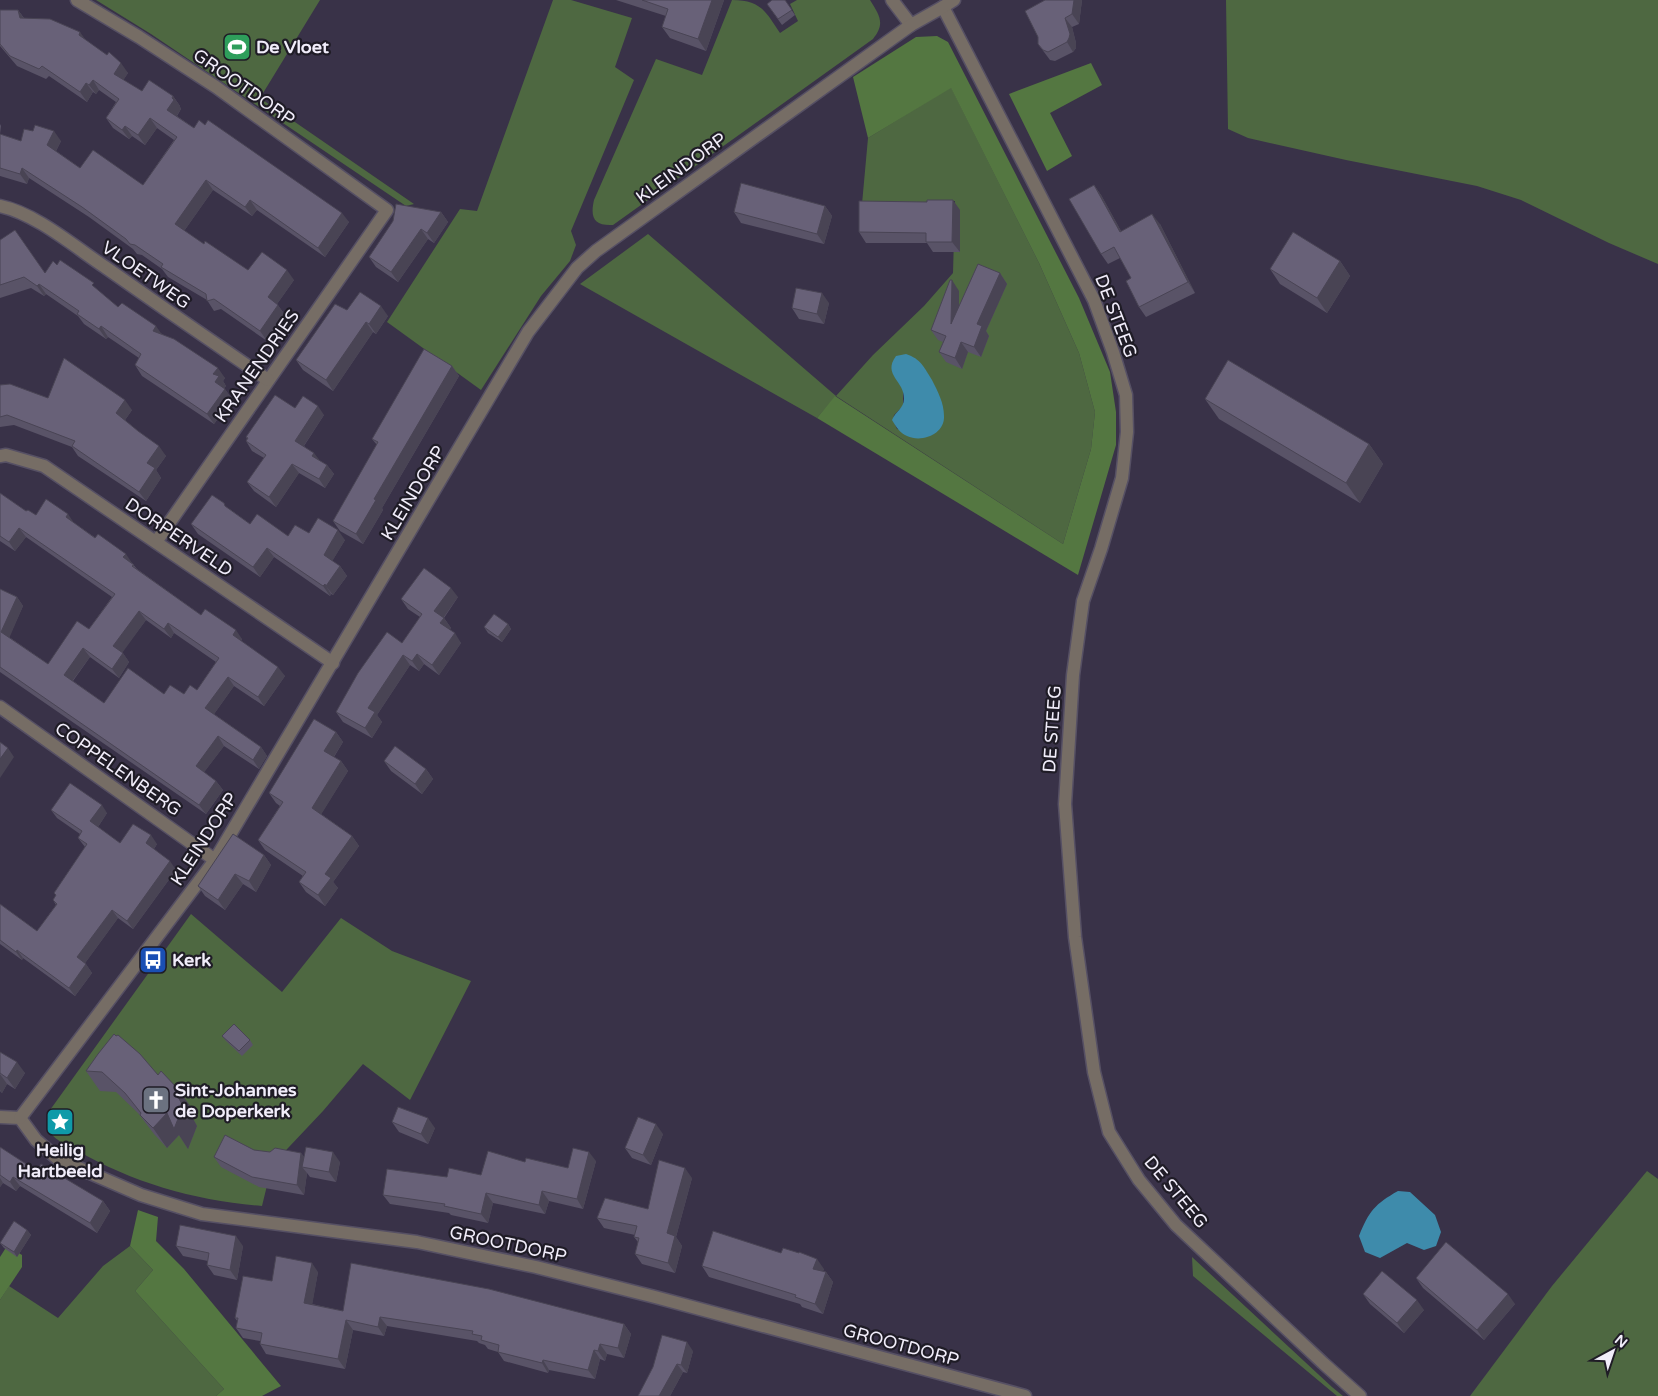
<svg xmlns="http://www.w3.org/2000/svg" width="1658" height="1396" viewBox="0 0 1658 1396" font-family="'Varela Round',sans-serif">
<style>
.green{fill:#4e6841;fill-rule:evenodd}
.forest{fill:#547741}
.water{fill:#3e8bab}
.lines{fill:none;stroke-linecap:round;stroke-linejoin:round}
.minor-casing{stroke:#565064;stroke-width:15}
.minor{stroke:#766d65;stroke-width:12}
.wall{fill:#595367;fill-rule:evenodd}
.shaded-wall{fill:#494454}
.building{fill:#686178;stroke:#494454;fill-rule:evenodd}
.labels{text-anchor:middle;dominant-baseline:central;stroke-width:4.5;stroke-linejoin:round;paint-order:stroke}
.poi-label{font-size:18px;font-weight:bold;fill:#f1edfa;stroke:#1f1c26;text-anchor:start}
.street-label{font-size:18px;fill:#f1edfa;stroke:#1f1c26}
</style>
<rect width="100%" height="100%" fill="#393248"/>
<!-- green -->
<g class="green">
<polygon points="96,0 320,0 260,98 414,204 406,206 151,34"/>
<polygon points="553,0 571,0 632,18 615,67 634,80 571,231 576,245 570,261 541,296 481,390 387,322 460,209 477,211"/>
<path d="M732,0C761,0 766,12 780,33L798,21L790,4L797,0H870C879,15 886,23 873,39L613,225C594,226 590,218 594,200L656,59L702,75Z"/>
<polygon points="1226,0 1658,0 1658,264 1609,243 1521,200 1477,186 1346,160 1248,138 1228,129"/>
<path d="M951,87L1039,263L1079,353L1095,412L1091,449L1063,544L836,396L817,418L580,284L648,234L836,396L873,355L924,306L953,273L955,201L862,204L868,138ZM903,391L933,435L897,429L893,420L894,415L903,406Z"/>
<path d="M191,914L282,992L341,918L392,951L471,981L410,1100L363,1064L323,1111L272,1165L262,1206C197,1201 133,1183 76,1150C69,1145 55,1141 51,1133C48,1126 50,1117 50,1110Z"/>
<polygon points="1647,1171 1658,1179 1658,1396 1470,1396 1552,1286"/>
<polygon points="130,1246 153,1270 135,1291 224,1389 216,1396 0,1396 0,1300 9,1286 58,1318 103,1266"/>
<polygon points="1192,1257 1332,1387 1343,1396 1337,1396 1193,1276"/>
</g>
<!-- forest -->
<g class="forest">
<polygon points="937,36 948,42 1079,298 1110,372 1116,412 1116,445 1078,575 817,418 835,396 1063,544 1091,449 1095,412 1079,353 1039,263 951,88 868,138 853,77 916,37"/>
<polygon points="1091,63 1102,85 1050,113 1072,156 1047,171 1009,94"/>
<polygon points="138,1210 158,1217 156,1241 184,1269 281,1386 262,1396 216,1396 224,1389 135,1291 153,1270 130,1246"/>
<polygon points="7,1246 22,1255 22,1267 0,1300 0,1257"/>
</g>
<!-- water -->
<g class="water">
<path d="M906,354C921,359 924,367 932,380C938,392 944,403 944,416C945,434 922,443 907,436C900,433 896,427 892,420C895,412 904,408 904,399C905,381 882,375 896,356Z"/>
<path d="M1398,1191L1410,1192L1435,1215L1441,1232L1436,1246L1424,1250L1407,1243L1380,1258L1365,1252L1359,1236C1369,1211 1375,1204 1398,1191Z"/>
</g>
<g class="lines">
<defs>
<g id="minor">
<polyline points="77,0 139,37 216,87 387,210 156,542"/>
<polyline points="892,0 911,25"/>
<polyline points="943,7 1094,300 1113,352 1126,395 1127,432 1122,478 1101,549 1083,601 1073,675 1065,804 1075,937 1094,1072 1109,1132 1139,1180 1176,1225 1323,1363 1360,1396"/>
<path d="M0,206C35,213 75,247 105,267C159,305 214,343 268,380"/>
<polyline points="0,456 6,455 44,466 333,663"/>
<polyline points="0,707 215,860"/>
<polyline points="0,1117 20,1118 36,1140 58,1159 141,1195 202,1214 417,1242 536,1267 655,1297 1025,1396"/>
<polyline points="20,1118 215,860 528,332 577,268 596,251 911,25 943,7 954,0"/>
</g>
</defs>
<!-- minor casing -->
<use href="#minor" class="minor-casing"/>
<!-- minor -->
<use href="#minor" class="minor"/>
</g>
<!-- wall -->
<g class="wall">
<polygon points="616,0 724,0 706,51 670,38 662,27 666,16"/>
<polygon points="785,0 795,15 782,25 767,4"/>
<polygon points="1045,0 1082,0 1079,24 1072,27 1076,43 1076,48 1073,52 1055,61 1050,60 1038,44"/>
<polygon points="0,10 18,10 24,18 86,40 128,73 123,80 142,91 173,96 180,106 180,107 181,109 177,116 194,128 205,125 349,222 325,257 257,210 252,216 213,190 184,231 204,244 248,270 294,280 277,304 285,315 267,341 221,309 214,311 207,300 168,277 162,269 142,255 137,254 133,249 89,217 29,178 27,184 0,176 0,124 1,126 0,134 21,141 61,141 56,151 80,168 143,185 174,140 157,128 145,145 132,136 129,139 113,128 106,118 116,102 99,90 96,94 93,92 87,102 49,76 46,79 17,66 0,46"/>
<polygon points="1094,185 1101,195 1121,231 1160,224 1195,293 1146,317 1139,307 1131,278 1120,258 1108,264 1101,254"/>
<polygon points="825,206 832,216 824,244 741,223 734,212"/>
<polygon points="960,210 960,252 933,252 927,243 866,243 859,232"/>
<polygon points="441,212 448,222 434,243 428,239 398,282 376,267 369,257"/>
<polygon points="0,240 45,273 57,265 99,291 118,307 162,334 225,378 223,381 226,386 224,388 232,399 214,424 142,376 135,365 139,358 108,337 106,339 84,324 78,316 46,294 44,296 31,288 0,298"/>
<polygon points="1340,261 1350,276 1327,313 1280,284 1270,269"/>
<polygon points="1000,273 1007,284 986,331 989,336 981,357 968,352 962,369 946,362 939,352 943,342 938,340 931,330 959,291 959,307"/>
<polygon points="829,303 824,324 799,319 792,308"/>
<polygon points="347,310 388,316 376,334 373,332 333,391 303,370 296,360"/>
<polygon points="452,366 459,376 382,508 383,510 363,544 340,531 333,521 377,445 372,439"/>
<polygon points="0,385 48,398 132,410 125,420 166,456 156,470 161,478 146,501 78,456 72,447 14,425 0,427"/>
<polygon points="1205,399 1369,444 1383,464 1360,503 1219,419"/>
<polygon points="295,408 324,415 304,446 320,461 327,465 334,474 325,488 299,473 276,507 254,491 247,482 264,458 252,451 246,441 247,439 246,437"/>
<path d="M0,493L26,511L36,515L74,523L132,563L137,569L201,615L242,639L241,641L285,676L264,706L234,686L214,714L261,747L267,756L259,769L224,746L204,772L216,781L223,790L206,814L0,672V589L17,597L23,606L9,637L48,664L89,629L112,597L26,537L15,551L0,541ZM146,620L171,638L174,633L216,662L197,690L184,694H164L104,703L73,681L90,657L119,678L129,662L122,652Z"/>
<polygon points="228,508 250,524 288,536 309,533 345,540 332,561 340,566 347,576 333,595 331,594 330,596 274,557 260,577 198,534 191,524"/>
<polygon points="458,597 444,618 451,628 449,630 461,643 439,675 424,664 419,671 410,665 377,715 382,722 372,738 343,722 336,712 402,643 420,617 408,609 401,599"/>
<polygon points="508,624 511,629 502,642 488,633 484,627"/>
<polygon points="336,732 343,742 334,757 341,761 348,771 321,814 352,836 359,846 333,882 338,888 325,906 306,892 299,882 303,876 265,850 258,840 280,806 276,803 269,793"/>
<polygon points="384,761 426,769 433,779 422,794 391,771"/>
<polygon points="51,810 107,813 98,827 120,843 157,844 154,849 176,870 133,929 118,918 85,963 92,973 75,996 23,958 22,960 0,944 0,904 37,931 56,905 53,900 56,896 54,893 85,847 78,838 80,834 57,818"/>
<polygon points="264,855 271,865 256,892 243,884 225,910 205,896 198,886"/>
<polygon points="222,1036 250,1040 253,1045 242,1056 226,1041"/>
<polygon points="0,1052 25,1073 15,1089 7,1084 2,1093 0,1091"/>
<polygon points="86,1071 158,1075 193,1110 190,1113 197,1126 188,1149 179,1135 167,1148 154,1134 138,1113 116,1092 100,1091"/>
<polygon points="392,1122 435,1128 428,1144 399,1132"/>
<polygon points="663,1134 651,1165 632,1158 625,1148"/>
<polygon points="0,1147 37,1171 103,1201 110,1211 97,1233 20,1186 16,1191 3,1183 0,1187"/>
<polygon points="270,1152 301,1153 304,1157 340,1162 336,1182 310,1177 307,1173 304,1195 259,1187 221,1167 214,1157"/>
<polygon points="596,1161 583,1209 549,1201 545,1214 493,1203 488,1223 451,1215 449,1213 390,1204 383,1195 481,1175 525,1162 568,1168"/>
<polygon points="692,1178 676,1237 682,1246 675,1273 642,1264 635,1254 638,1242 634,1237 635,1235 604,1228 597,1218 648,1209"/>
<polygon points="27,1230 31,1235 17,1257 4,1248 0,1243"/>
<polygon points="176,1246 243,1246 237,1280 214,1275 207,1265 208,1261 183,1256"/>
<polygon points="702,1266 824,1269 823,1271 826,1272 833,1282 823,1314 802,1307 800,1304 709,1277"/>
<polygon points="318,1272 312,1304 343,1311 624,1324 631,1334 624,1358 607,1354 605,1361 600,1359 595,1379 549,1370 548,1373 504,1361 498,1352 488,1349 485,1345 479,1343 477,1341 387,1326 384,1336 353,1330 345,1369 266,1354 260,1344 260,1341 243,1338 236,1328 238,1322 235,1318 272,1281"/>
<polygon points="1416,1278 1515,1304 1484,1340 1423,1288"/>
<polygon points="1363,1294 1424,1310 1404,1333 1370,1304"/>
<polygon points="693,1351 687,1373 683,1372 670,1396 638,1396"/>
</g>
<!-- shaded-wall -->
<g class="shaded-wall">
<polygon points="712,0 724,0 706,51 698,39"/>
<polygon points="1074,0 1082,0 1079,24 1072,14"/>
<polygon points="18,10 25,20 20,18"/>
<polygon points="1065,18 1072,27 1076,43 1076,48 1073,52 1067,42"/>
<polygon points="80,32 87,42 79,35"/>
<polygon points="121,63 128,73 121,84 114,74"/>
<polygon points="93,80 99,90 96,94 89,85"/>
<polygon points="86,83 93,92 87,102 80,92"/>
<polygon points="173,96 180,106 180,107 181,109 174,120 167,110"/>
<polygon points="150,118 157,128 145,145 138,135"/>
<polygon points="125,126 132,136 129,139 122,130"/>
<polygon points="54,131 61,141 54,155 47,145"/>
<polygon points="22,168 29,178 27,184 20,174"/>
<polygon points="206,180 213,190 182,234 175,224"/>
<polygon points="1094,185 1101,195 1127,242 1120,232"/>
<polygon points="250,200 257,210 252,216 245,207"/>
<polygon points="953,200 960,210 960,252 952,242"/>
<polygon points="825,206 832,216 824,244 817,234"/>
<polygon points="441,212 448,222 434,243 427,233"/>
<polygon points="342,213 349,222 325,257 318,248"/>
<polygon points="1152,214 1160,224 1195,293 1188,282"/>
<polygon points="421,229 428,239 398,282 391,272"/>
<polygon points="1340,261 1350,276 1327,313 1317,298"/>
<polygon points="287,270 294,280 275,307 268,297"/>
<polygon points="1000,273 1007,284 986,331 989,336 981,357 974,347 977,324"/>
<polygon points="952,280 959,291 959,334 951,324"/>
<polygon points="39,284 46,294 44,296 37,286"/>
<polygon points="822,293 829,303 824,324 817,314"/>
<polygon points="278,305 285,315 267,341 260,331"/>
<polygon points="381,306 388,316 376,334 369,324"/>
<polygon points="366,322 373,332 333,391 326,380"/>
<polygon points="101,326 108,337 106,339 99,329"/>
<polygon points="156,326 163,336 153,331"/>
<polygon points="961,342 968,352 962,369 955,358"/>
<polygon points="452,366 459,376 382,508 383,510 363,544 356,534 374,499"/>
<polygon points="218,368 225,378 223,381 226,386 222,392 215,382 213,374"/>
<polygon points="225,389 232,399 214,424 207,414"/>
<polygon points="125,400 132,410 123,423 116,413"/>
<polygon points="318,406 324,415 301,450 295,441"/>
<polygon points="1369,444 1383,464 1360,503 1346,483"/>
<polygon points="159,446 166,456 156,470 161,478 146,501 139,492 147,463"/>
<polygon points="314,453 321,462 312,456"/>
<polygon points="292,464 299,473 276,507 269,497"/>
<polygon points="327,465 334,474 325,488 319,479"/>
<polygon points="68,514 74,523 66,517"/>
<polygon points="19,528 26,537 15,551 9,542"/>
<polygon points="338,530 345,540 330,565 324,555"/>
<polygon points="267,548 274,557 260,577 253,567"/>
<polygon points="126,554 132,563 130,567 123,557"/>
<polygon points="340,566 347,576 333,595 326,586"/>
<polygon points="325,584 331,594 330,596 323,586"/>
<polygon points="451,588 458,597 441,621 434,611"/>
<polygon points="17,597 23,606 8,641 1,632"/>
<polygon points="139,611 146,620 120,656 113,646"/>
<polygon points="444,618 451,628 447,633 440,623"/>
<polygon points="168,623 174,633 171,638 164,629"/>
<polygon points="508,624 511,629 502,642 498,637"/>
<polygon points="236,630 242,639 239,644 233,635"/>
<polygon points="455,633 461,643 439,675 432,665"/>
<polygon points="83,648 90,657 70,684 64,675"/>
<polygon points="123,653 129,662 119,678 112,669"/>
<polygon points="417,654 424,664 419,671 412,661"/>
<polygon points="403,655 410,665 377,715 382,722 372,738 365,728 368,708"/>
<polygon points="278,667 285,676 264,706 258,697"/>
<polygon points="228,677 234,686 212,717 205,708"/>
<polygon points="336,732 343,742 331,761 324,751"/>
<polygon points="218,736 224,746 202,775 196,766"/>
<polygon points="261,747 267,756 259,769 253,760"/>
<polygon points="8,748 14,757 0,778 0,759"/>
<polygon points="341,761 348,771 319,818 312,808"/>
<polygon points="426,769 433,779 422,794 415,784"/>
<polygon points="216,781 223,790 206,814 199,805"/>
<polygon points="102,805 107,813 96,830 90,821"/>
<polygon points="151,835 157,844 152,852 146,843"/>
<polygon points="352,836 359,846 333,882 338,888 325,906 318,895 325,874"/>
<polygon points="264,855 271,865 256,892 249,881"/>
<polygon points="170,861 176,870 133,929 127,921"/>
<polygon points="235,874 243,884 225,910 218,900"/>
<polygon points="112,910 118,918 83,966 77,957"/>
<polygon points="17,950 23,958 22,960 16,952"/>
<polygon points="86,964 92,973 75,996 69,988"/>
<polygon points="17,1062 25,1073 15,1089 7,1078"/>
<polygon points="0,1074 7,1084 2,1093 0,1090"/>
<polygon points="179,1090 193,1110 190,1113 197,1126 188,1149 179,1135 167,1148 153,1128"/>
<polygon points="428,1118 435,1128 428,1144 421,1134"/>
<polygon points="656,1124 663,1134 651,1165 643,1155"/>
<polygon points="333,1152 340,1162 336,1182 329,1172"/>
<polygon points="589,1152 596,1161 583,1209 577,1199"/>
<polygon points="301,1153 309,1163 302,1167 307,1173 304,1195 297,1185"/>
<polygon points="685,1168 692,1178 676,1237 682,1246 675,1273 668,1263 667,1233"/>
<polygon points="13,1177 20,1186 16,1191 10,1182"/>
<polygon points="0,1178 3,1183 0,1187"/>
<polygon points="542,1191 549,1201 545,1214 539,1205"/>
<polygon points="486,1193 493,1203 488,1223 481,1214"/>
<polygon points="103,1201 110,1211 97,1233 90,1223"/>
<polygon points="27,1230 31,1235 17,1257 14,1252"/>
<polygon points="236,1236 243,1246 237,1280 230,1270"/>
<polygon points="817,1259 824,1269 820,1279 813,1269"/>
<polygon points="312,1263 318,1272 311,1312 304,1303"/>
<polygon points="826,1272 833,1282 823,1314 815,1304"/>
<polygon points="1508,1294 1515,1304 1484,1340 1477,1330"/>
<polygon points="1417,1300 1424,1310 1404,1333 1397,1323"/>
<polygon points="380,1317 387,1326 384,1336 378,1327"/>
<polygon points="346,1320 353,1330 345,1369 338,1359"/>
<polygon points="624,1324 631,1334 624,1358 618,1348"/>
<polygon points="687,1342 693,1351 687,1373 681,1365"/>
<polygon points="600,1344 607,1354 605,1361 598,1351"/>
<polygon points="594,1350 600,1359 595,1379 588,1370"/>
<polygon points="543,1360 549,1370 548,1373 542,1363"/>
<polygon points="677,1364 683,1372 670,1396 659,1396"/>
</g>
<!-- building -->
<g class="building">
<polygon points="642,0 712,0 698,39 662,27 668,9"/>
<polygon points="772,0 785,0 792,10 778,19 767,4"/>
<polygon points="1045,0 1074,0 1072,14 1065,18 1070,34 1069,38 1067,42 1048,52 1043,50 1038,44 1038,37 1025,11"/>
<polygon points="0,10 18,10 20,18 50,19 80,32 79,35 107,55 109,52 121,63 114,74 142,91 149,80 173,96 172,98 174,100 167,110 194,128 199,120 205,125 208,120 342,213 318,248 250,200 245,207 206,180 175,224 204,244 205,241 248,270 262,252 287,270 268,297 278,305 260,331 214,299 207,301 206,294 161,267 163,264 135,245 130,244 126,239 82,207 22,168 20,174 0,168 0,134 21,141 24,129 33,131 35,125 54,131 47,145 80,168 93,150 143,185 177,137 150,118 138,135 125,126 122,130 106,118 119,99 93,80 89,85 86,83 80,92 42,66 39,69 10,56 0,44"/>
<polygon points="741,183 825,206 817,234 734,212"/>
<polygon points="1094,185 1120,232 1152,214 1188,282 1139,307 1126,281 1131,278 1114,247 1101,254 1069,199"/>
<polygon points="927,200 953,200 952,242 926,242 926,233 859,232 859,201 927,202"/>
<polygon points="396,204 441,212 427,233 421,229 391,272 369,257 393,221"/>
<polygon points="15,230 45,273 53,261 57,265 60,260 94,283 92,285 118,307 122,303 156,326 153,331 174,339 218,368 213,374 219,376 215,382 225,389 207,414 135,365 141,354 101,326 99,329 77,314 79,311 39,284 37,286 24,277 0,285 0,240"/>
<polygon points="1293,232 1340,261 1317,298 1270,269"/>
<polygon points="978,264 1000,273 977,324 982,326 974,347 961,342 955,358 939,352 946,336 931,330 950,280 952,280 951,324"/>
<polygon points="796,288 822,293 817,314 792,308"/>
<polygon points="360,292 381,306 369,324 366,322 326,380 296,360 335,304 347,310"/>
<polygon points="424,349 452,366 374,499 376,500 356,534 333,521 378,442 372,439"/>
<polygon points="64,358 125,400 116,413 138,431 159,446 147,463 155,468 139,492 72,446 75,441 7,415 0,417 0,385 10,384 48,398"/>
<polygon points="1228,360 1369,444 1346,483 1205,399"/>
<polygon points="275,395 295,408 303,396 318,406 295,441 314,453 312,456 327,465 319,479 292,464 269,497 247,482 266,455 246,441 248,438 246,437"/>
<path d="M0,493L26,511L28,510L36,515L46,499L68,514L66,517L95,538L98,534L126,554L123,557L134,565L132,566L201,615L205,609L236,630L233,635L278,667L258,697L228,677L205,708L261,747L253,760L218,736L196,766L216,781L199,805L0,667V589L17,597L1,632L48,664L77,621L89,629L115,594L19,528L9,542L0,536ZM139,611L164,629L168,623L219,658L197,690L190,685L184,694L170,685L164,694L128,668L104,703L64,675L83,648L112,669L123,653L113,646Z"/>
<polygon points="212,495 224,503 225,506 250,524 257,514 288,536 295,525 309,533 318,518 338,530 324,555 340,566 326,586 325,584 323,586 267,548 253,567 191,524"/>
<polygon points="424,568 451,588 434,611 444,618 440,623 455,633 432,665 417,654 412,661 403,655 368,708 375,712 365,728 336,712 358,673 387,632 402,643 422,614 401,599"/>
<polygon points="494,614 508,624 498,637 484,627"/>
<polygon points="314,719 336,732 324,751 341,761 312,808 352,836 325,874 331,878 318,895 299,882 306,872 258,840 283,802 269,793"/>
<polygon points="0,742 8,748 0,759"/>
<polygon points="395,746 426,769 415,784 384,761"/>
<polygon points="70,783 102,805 90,821 120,843 133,824 151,835 146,843 170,861 127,921 112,910 77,957 86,964 69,988 17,950 16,952 0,940 0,904 37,931 57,904 53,900 56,895 54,893 87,844 78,838 82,831 51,810"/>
<polygon points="233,834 264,855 249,881 235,874 218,900 198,886"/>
<polygon points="234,1024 250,1040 239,1051 222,1036"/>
<polygon points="114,1034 116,1036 118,1035 140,1054 158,1075 161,1071 179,1090 176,1093 183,1106 174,1129 167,1113 153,1128 140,1115 141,1113 125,1093 102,1072 86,1071 98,1054"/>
<polygon points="0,1052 17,1062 7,1078 0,1073"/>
<polygon points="398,1107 428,1118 421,1134 392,1122"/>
<polygon points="638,1117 656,1124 643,1155 625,1148"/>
<polygon points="225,1135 254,1150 270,1152 275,1148 301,1153 297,1185 252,1177 214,1157"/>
<polygon points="0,1147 37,1171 41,1164 103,1201 90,1223 13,1177 10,1182 0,1175"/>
<polygon points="306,1147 333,1152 329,1172 302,1167"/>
<polygon points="573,1148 589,1152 577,1199 542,1191 539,1205 486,1193 481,1214 444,1206 445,1204 383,1195 387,1169 447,1177 449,1168 481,1175 488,1151 525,1162 526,1158 568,1168"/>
<polygon points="659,1160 685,1168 667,1233 675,1236 668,1263 635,1254 639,1238 634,1237 637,1226 597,1218 605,1198 648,1209"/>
<polygon points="14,1221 27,1230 14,1252 0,1243"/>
<polygon points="180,1225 236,1236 230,1270 207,1265 209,1253 176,1246"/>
<polygon points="713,1231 781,1253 783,1248 799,1253 799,1252 817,1259 813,1269 826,1272 815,1304 795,1297 796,1295 702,1266"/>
<polygon points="1446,1242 1508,1294 1477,1330 1416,1278"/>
<polygon points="276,1256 312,1263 304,1303 343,1311 351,1263 489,1289 624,1324 618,1348 600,1344 598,1351 594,1350 588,1370 543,1360 542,1363 498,1352 499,1345 481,1340 482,1336 472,1334 473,1331 380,1317 378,1327 346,1320 338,1359 260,1344 262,1333 236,1328 238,1318 235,1318 243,1276 272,1281"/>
<polygon points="1382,1271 1417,1300 1397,1323 1363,1294"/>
<polygon points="662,1335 687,1342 681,1365 677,1364 659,1396 638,1396 653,1367"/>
</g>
<!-- icons -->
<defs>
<symbol id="stadium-square" viewBox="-11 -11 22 22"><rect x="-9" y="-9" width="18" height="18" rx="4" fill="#2e9e5b" stroke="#1f1c26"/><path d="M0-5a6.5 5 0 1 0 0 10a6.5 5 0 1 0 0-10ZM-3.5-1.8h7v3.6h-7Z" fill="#fff"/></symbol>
<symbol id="bus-square" viewBox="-11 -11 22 22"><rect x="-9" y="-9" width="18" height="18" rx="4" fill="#1a4fb4" stroke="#1f1c26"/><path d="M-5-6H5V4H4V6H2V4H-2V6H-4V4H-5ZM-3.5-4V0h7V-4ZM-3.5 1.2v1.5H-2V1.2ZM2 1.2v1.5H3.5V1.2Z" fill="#fff"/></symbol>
<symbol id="church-square" viewBox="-11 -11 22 22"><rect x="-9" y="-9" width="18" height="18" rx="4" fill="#6b7280" stroke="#1f1c26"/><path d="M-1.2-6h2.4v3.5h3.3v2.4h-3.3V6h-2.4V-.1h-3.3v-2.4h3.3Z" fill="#fff"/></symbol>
<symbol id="sight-square" viewBox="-11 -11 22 22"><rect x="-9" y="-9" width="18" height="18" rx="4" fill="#0f9aa8" stroke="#1f1c26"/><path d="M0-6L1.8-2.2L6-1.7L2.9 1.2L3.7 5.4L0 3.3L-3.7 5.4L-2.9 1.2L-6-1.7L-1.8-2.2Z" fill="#fff"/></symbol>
</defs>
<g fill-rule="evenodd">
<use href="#stadium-square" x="221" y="31" width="32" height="32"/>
<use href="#bus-square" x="137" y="944" width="32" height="32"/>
<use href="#church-square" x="140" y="1084" width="32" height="32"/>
<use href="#sight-square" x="44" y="1106" width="32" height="32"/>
</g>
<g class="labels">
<!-- poi labels -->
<g class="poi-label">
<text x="256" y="47">De Vloet</text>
<text x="172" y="960">Kerk</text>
<text x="175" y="1090">Sint-Johannes<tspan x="175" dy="21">de Doperkerk</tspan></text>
<text x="60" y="1150" text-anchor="middle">Heilig<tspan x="60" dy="21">Hartbeeld</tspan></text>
</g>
<!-- street labels -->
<g class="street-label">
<text transform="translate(244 87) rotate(35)">GROOTDORP</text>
<text transform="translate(681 168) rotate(-36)">KLEINDORP</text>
<text transform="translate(146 275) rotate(35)">VLOETWEG</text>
<text transform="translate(1116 316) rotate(69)">DE STEEG</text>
<text transform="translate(257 366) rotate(-55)">KRANENDRIES</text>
<text transform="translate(413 493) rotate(-59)">KLEINDORP</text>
<text transform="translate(179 537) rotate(34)">DORPERVELD</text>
<text transform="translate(1052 729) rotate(-86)">DE STEEG</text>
<text transform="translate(118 769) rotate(35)">COPPELENBERG</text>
<text transform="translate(204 839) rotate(-57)">KLEINDORP</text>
<text transform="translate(1176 1192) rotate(50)">DE STEEG</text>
<text transform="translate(508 1244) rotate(12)">GROOTDORP</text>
<text transform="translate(901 1345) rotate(15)">GROOTDORP</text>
</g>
</g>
<!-- north arrow -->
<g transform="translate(1613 1351) rotate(40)" stroke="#1f1c26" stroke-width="4" paint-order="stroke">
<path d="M0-4L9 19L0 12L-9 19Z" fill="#f1edfa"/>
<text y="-8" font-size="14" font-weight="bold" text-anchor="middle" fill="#f1edfa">N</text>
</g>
</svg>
